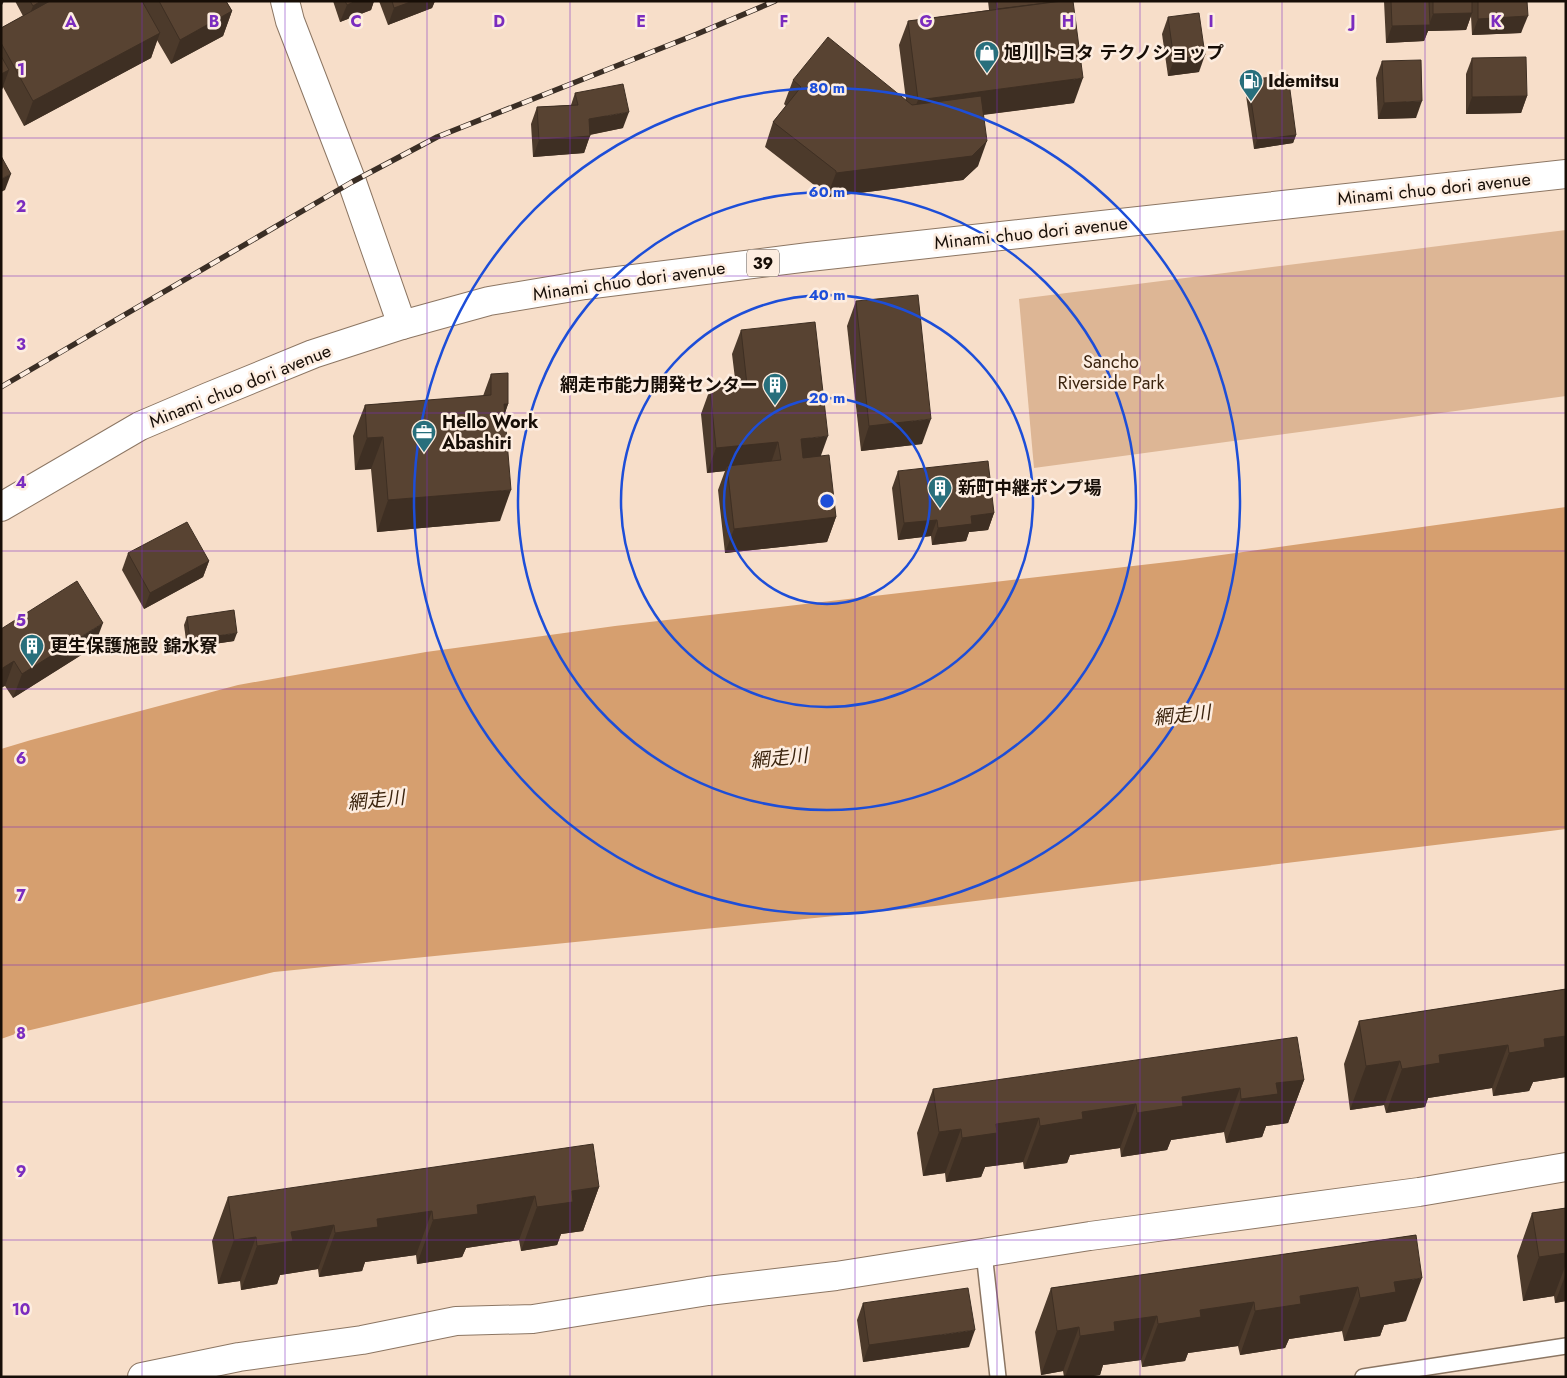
<svg xmlns="http://www.w3.org/2000/svg" width="1567" height="1378" viewBox="0 0 1567 1378" font-family="Jost,'Noto Sans JP',sans-serif">
<style>
.green{fill:#ddb695}
.water{fill:#d69f6f}
.lines{fill:none;stroke-linecap:round;stroke-linejoin:round}
.service-casing{stroke:#8c7663;stroke-width:18}
.minor-casing{stroke:#8c7663;stroke-width:30}
.trunk-casing{stroke:#8c7663;stroke-width:30}
.service{stroke:#fff;stroke-width:15}
.minor{stroke:#fff;stroke-width:28}
.trunk{stroke:#fff;stroke-width:28}
.rail-casing{stroke:#3a2e25;stroke-width:5.5}
.rail{stroke:#fdede0;stroke-width:4;stroke-dasharray:11;stroke-linecap:butt}
.wall{fill:#4c3a2b}
.shaded-wall{fill:#3e2f23}
.building{fill:#584332;stroke:#3e2f23}
.grid{fill:none;stroke:#7b2cbf;stroke-width:1;stroke-opacity:0.55}
.ring{fill:none;stroke:#1d4ed8;stroke-width:2.5}
.labels{text-anchor:middle;dominant-baseline:central;stroke-width:5;stroke-linejoin:round;paint-order:stroke}
.shield{fill:#fdede0;stroke:#5c5148;stroke-width:1}
.shield-label{font-size:16px;font-weight:bold;fill:#170e07}
.poi-label{font-size:18px;font-weight:bold;fill:#170e07;stroke:#fdede0;text-anchor:start}
.street-label{font-size:18px;fill:#170e07;stroke:#fdede0}
.park-label{font-size:18px;fill:#3b240f;stroke:#fdede0}
.water-label{font-size:19px;font-style:italic;fill:#3b240e;stroke:#fdede0}
.grid-label{font-size:16px;text-anchor:middle;font-weight:bold;fill:#7b2cbf;stroke:#fdede0;stroke-width:5;stroke-linejoin:round;paint-order:stroke}
.centre{fill:#1d4ed8;stroke:#fdede0;stroke-width:2.5}
.ring-label{font-size:15px;text-anchor:middle;font-weight:bold;fill:#1d4ed8;stroke:#fdede0;stroke-width:5;stroke-linejoin:round;paint-order:stroke}
</style>
<rect width="100%" height="100%" fill="#f7dec9"/>
<!-- green -->
<polygon class="green" points="1566,230 1566,396 1034,468 1019,299"/>
<!-- water -->
<polygon class="water" points="1566,507 1566,829 935,906 274,972 18,1033 1,1039 1,749 31,740 238,685 426,652 615,626 1185,560"/>
<g class="lines">
<defs>
<g id="service">
<polyline points="984,1253 998,1377"/>
<polyline points="1363,1377 1566,1346"/>
</g>
<g id="minor">
<polyline points="285,1 290,21 352,182 402,325"/>
<polyline points="142,1377 239,1357 362,1340 456,1321 533,1319 708,1291 836,1276 1090,1236 1419,1192 1566,1167"/>
</g>
<polyline id="trunk" points="1,507 140,426 208,397 313,354 402,325 489,301 585,285 809,257 1566,174"/>
</defs>
<!-- service casing -->
<use href="#service" class="service-casing"/>
<!-- minor casing -->
<use href="#minor" class="minor-casing"/>
<!-- trunk casing -->
<use href="#trunk" class="trunk-casing"/>
<!-- service -->
<use href="#service" class="service"/>
<!-- minor -->
<use href="#minor" class="minor"/>
<!-- trunk -->
<use href="#trunk" class="trunk"/>
<defs>
<polyline id="rail" points="1,387 352,182 437,137 697,34 775,1"/>
</defs>
<!-- rail casing -->
<use href="#rail" class="rail-casing"/>
<!-- rail -->
<use href="#rail" class="rail"/>
</g>
<!-- wall -->
<g class="wall">
<polygon points="15,1 226,1 232,11 223,36 171,64 157,40 151,58 24,126 3,87 1,92 1,28 23,16"/>
<polygon points="333,1 374,1 371,10 340,22"/>
<polygon points="379,1 435,1 432,8 388,25"/>
<polygon points="988,1 1073,1 1074,103 983,115 978,166 963,180 827,197 827,195 765,147 773,122 786,106 784,104 793,80 906,100 899,45 908,21 989,10"/>
<polygon points="1384,1 1527,1 1521,33 1472,35 1471,16 1466,30 1428,31 1424,41 1386,43"/>
<polygon points="1168,17 1199,72 1168,76 1162,34"/>
<polygon points="1472,58 1527,96 1521,113 1466,114 1466,74"/>
<polygon points="1382,61 1416,118 1378,119 1376,78"/>
<polygon points="1248,80 1296,135 1293,143 1254,149 1245,89"/>
<polygon points="575,93 623,128 590,135 584,153 533,157 531,124 537,107 571,105"/>
<polygon points="856,301 922,444 861,451 847,326"/>
<polygon points="741,330 821,456 836,517 827,542 725,553 718,490 725,471 707,473 701,414 710,389 736,387 732,354"/>
<polygon points="491,374 508,404 505,413 500,521 377,532 371,469 355,470 353,436 365,405 483,396"/>
<polygon points="898,471 994,513 988,530 969,532 966,541 932,545 931,536 898,540 892,488"/>
<polygon points="128,553 209,561 203,577 144,609 122,570"/>
<polygon points="187,617 234,641 187,648 184,625"/>
<polygon points="1,629 94,647 13,698 5,686"/>
<polygon points="1566,989 1566,1077 1533,1082 1529,1091 1493,1096 1492,1088 1428,1098 1425,1107 1386,1113 1384,1105 1350,1110 1344,1064 1359,1021"/>
<polygon points="1304,1080 1288,1123 1266,1126 1262,1137 1226,1143 1224,1132 1171,1140 1167,1150 1121,1157 1120,1148 1070,1155 1067,1163 1024,1169 1023,1162 985,1167 981,1177 946,1182 945,1173 923,1176 917,1133 933,1089"/>
<polygon points="599,1187 583,1231 561,1234 557,1245 521,1251 519,1240 466,1248 462,1257 417,1264 416,1255 365,1262 362,1271 319,1277 318,1269 280,1275 277,1284 241,1290 240,1281 218,1284 212,1241 228,1197"/>
<polygon points="1566,1208 1566,1301 1555,1303 1554,1296 1523,1301 1517,1256 1532,1213"/>
<polygon points="1416,1235 1406,1321 1384,1325 1380,1336 1344,1341 1342,1331 1289,1339 1285,1348 1240,1355 1238,1346 1188,1353 1185,1361 1142,1367 1141,1360 1103,1365 1100,1375 1086,1377 1064,1377 1063,1371 1041,1375 1035,1332 1051,1288"/>
<polygon points="863,1303 969,1347 863,1362 857,1320"/>
</g>
<!-- shaded-wall -->
<g class="shaded-wall">
<polygon points="1,1 4,1 1,7"/>
<polygon points="41,1 66,1 27,22 33,6"/>
<polygon points="356,1 374,1 371,10 340,22 347,5"/>
<polygon points="413,1 435,1 432,8 388,25 394,8"/>
<polygon points="232,11 223,36 171,64 180,40"/>
<polygon points="1472,13 1466,30 1428,31 1424,41 1386,43 1392,26 1429,25 1433,14"/>
<polygon points="1528,16 1521,33 1472,35 1478,19"/>
<polygon points="160,33 151,58 24,126 33,101"/>
<polygon points="1205,55 1199,72 1168,76 1174,60"/>
<polygon points="9,70 1,92 1,74"/>
<polygon points="1083,78 1074,103 909,124 918,100"/>
<polygon points="1527,96 1521,113 1466,114 1472,97"/>
<polygon points="1422,101 1416,118 1378,119 1384,103"/>
<polygon points="629,112 623,128 583,136 589,119"/>
<polygon points="1296,135 1293,143 1254,149 1257,140"/>
<polygon points="590,136 584,153 533,157 539,140"/>
<polygon points="987,141 978,166 963,180 827,197 836,173"/>
<polygon points="11,174 5,190 1,192 1,179"/>
<polygon points="504,404 508,404 497,436"/>
<polygon points="931,419 922,444 861,451 869,426"/>
<polygon points="828,436 819,461 792,464 801,439"/>
<polygon points="383,437 371,469 355,470 367,438"/>
<polygon points="778,442 770,466 727,466 725,471 707,473 716,448"/>
<polygon points="511,490 500,521 377,532 388,500"/>
<polygon points="994,513 988,530 969,532 966,541 932,545 938,528 971,516"/>
<polygon points="836,517 827,542 725,553 734,529"/>
<polygon points="937,520 931,536 898,540 904,523"/>
<polygon points="209,561 203,577 144,609 150,593"/>
<polygon points="103,623 94,647 13,698 22,674"/>
<polygon points="237,633 234,641 187,648 190,640"/>
<polygon points="14,661 5,686 1,688 1,669"/>
<polygon points="1566,1036 1566,1077 1533,1082 1529,1091 1493,1096 1509,1053 1544,1039"/>
<polygon points="1508,1045 1492,1088 1428,1098 1425,1107 1386,1113 1402,1069 1439,1055"/>
<polygon points="1400,1061 1384,1105 1350,1110 1366,1066"/>
<polygon points="1304,1080 1288,1123 1266,1126 1262,1137 1226,1143 1241,1099 1276,1083"/>
<polygon points="1240,1088 1224,1132 1171,1140 1167,1150 1121,1157 1137,1113 1182,1097"/>
<polygon points="1136,1104 1120,1148 1070,1155 1067,1163 1024,1169 1040,1126 1082,1112"/>
<polygon points="1039,1118 1023,1162 985,1167 981,1177 946,1182 962,1138 996,1124"/>
<polygon points="961,1129 945,1173 923,1176 939,1132"/>
<polygon points="599,1187 583,1231 561,1234 557,1245 521,1251 537,1207 572,1191"/>
<polygon points="535,1196 519,1240 466,1248 462,1257 417,1264 433,1220 477,1205"/>
<polygon points="432,1211 416,1255 365,1262 362,1271 319,1277 335,1233 377,1219"/>
<polygon points="334,1225 318,1269 280,1275 277,1284 241,1290 257,1246 291,1232"/>
<polygon points="256,1237 240,1281 218,1284 234,1240"/>
<polygon points="1566,1253 1566,1264 1554,1296 1523,1301 1539,1257"/>
<polygon points="1566,1273 1566,1301 1555,1303"/>
<polygon points="1422,1278 1406,1321 1384,1325 1380,1336 1344,1341 1360,1298 1394,1282"/>
<polygon points="1358,1287 1342,1331 1289,1339 1285,1348 1240,1355 1255,1311 1300,1296"/>
<polygon points="1254,1302 1238,1346 1188,1353 1185,1361 1142,1367 1158,1324 1200,1310"/>
<polygon points="1157,1316 1141,1360 1103,1365 1100,1375 1086,1377 1065,1377 1080,1336 1114,1322"/>
<polygon points="1079,1327 1063,1371 1041,1375 1057,1331"/>
<polygon points="975,1330 969,1347 863,1362 869,1345"/>
</g>
<!-- building -->
<g class="building">
<polygon points="30,1 41,1 33,6"/>
<polygon points="50,1 142,1 160,33 33,101 1,43 1,28"/>
<polygon points="159,1 226,1 232,11 180,40"/>
<polygon points="345,1 356,1 347,5"/>
<polygon points="392,1 413,1 394,8"/>
<polygon points="996,1 1062,1 997,9"/>
<polygon points="1062,1 1073,1 1083,78 918,100 908,21"/>
<polygon points="1391,1 1429,1 1430,25 1392,26"/>
<polygon points="1433,1 1472,1 1472,13 1433,14"/>
<polygon points="1478,1 1527,1 1528,16 1478,19"/>
<polygon points="1199,13 1205,55 1174,60 1168,17"/>
<polygon points="828,37 912,105 981,96 987,141 972,156 836,173 836,171 773,122 801,87 793,80"/>
<polygon points="1,56 9,70 1,74"/>
<polygon points="1526,57 1527,96 1472,97 1472,58"/>
<polygon points="1421,60 1422,101 1384,103 1382,61"/>
<polygon points="1288,75 1296,135 1257,140 1248,80"/>
<polygon points="623,84 629,112 589,119 590,136 539,140 537,107 578,105 575,93"/>
<polygon points="1,156 11,174 1,179"/>
<polygon points="918,295 931,419 869,426 856,301"/>
<polygon points="815,322 828,436 801,439 803,458 829,455 836,517 734,529 727,466 781,460 778,442 716,448 710,389 747,385 741,330"/>
<polygon points="508,373 508,404 504,404 511,490 388,500 383,437 367,438 365,405 491,395 491,374"/>
<polygon points="988,461 994,513 971,516 972,524 938,528 937,520 904,523 898,471"/>
<polygon points="187,522 209,561 150,593 128,553"/>
<polygon points="77,581 103,623 22,674 14,661 1,669 1,629"/>
<polygon points="234,610 237,633 190,640 187,617"/>
<polygon points="1566,989 1566,1036 1544,1039 1545,1047 1509,1053 1508,1045 1439,1055 1440,1063 1402,1069 1400,1061 1366,1066 1359,1021"/>
<polygon points="1297,1037 1304,1080 1276,1083 1278,1094 1241,1099 1240,1088 1182,1097 1183,1106 1137,1113 1136,1104 1082,1112 1083,1119 1040,1126 1039,1118 996,1124 997,1133 962,1138 961,1129 939,1132 933,1089"/>
<polygon points="593,1144 599,1187 572,1191 573,1202 537,1207 535,1196 477,1205 478,1214 433,1220 432,1211 377,1219 378,1227 335,1233 334,1225 291,1232 293,1241 257,1246 256,1237 234,1240 228,1197"/>
<polygon points="1566,1208 1566,1253 1539,1257 1532,1213"/>
<polygon points="1416,1235 1422,1278 1394,1282 1396,1292 1360,1298 1358,1287 1300,1296 1301,1304 1255,1311 1254,1302 1200,1310 1201,1317 1158,1324 1157,1316 1114,1322 1115,1331 1080,1336 1079,1327 1057,1331 1051,1288"/>
<polygon points="968,1288 975,1330 869,1345 863,1303"/>
</g>
<!-- grid -->
<path class="grid" d="M142,1V1377M285,1V1377M427,1V1377M570,1V1377M712,1V1377M855,1V1377M997,1V1377M1140,1V1377M1282,1V1377M1425,1V1377M1,138H1566M1,276H1566M1,413H1566M1,551H1566M1,689H1566M1,827H1566M1,965H1566M1,1102H1566M1,1240H1566"/>
<!-- distance rings -->
<g class="ring">
<circle cx="827" cy="501" r="103"/>
<circle cx="827" cy="501" r="206"/>
<circle cx="827" cy="501" r="309"/>
<circle cx="827" cy="501" r="413"/>
</g>
<!-- icons -->
<defs>
<symbol id="shop-pin" viewBox="-11 -11 22 30"><path d="M0 17L-7.5 6A9.5 9.5 0 1 1 7.5 6Z" fill="#286f7c" stroke="#fdede0"/><path d="M-5-2.5h2.3a2.7 3.5 0 0 1 5.4 0H5L5.5 6h-11ZM-1.5-2.5h3a1.5 2.3 0 0 0-3 0Z" fill="#fff"/></symbol>
<symbol id="fuel-pin" viewBox="-11 -11 22 30"><path d="M0 17L-7.5 6A9.5 9.5 0 1 1 7.5 6Z" fill="#286f7c" stroke="#fdede0"/><path d="M-5.5-6h7V0h2V4h1.3V-2.5L3-4.5l.8-.8L6-3V5H2.5V1h-1V6h-7ZM-4.2-4.7v3.2H.2V-4.7Z" fill="#fff"/></symbol>
<symbol id="building-pin" viewBox="-11 -11 22 30"><path d="M0 17L-7.5 6A9.5 9.5 0 1 1 7.5 6Z" fill="#286f7c" stroke="#fdede0"/><path d="M-4-6H4V6H1V3H-1V6H-4ZM-2.5-4.3h1.7v1.8h-1.7ZM.8-4.3h1.7v1.8H.8ZM-2.5-1h1.7V.8h-1.7ZM.8-1h1.7V.8H.8Z" fill="#fff"/></symbol>
<symbol id="office-pin" viewBox="-11 -11 22 30"><path d="M0 17L-7.5 6A9.5 9.5 0 1 1 7.5 6Z" fill="#286f7c" stroke="#fdede0"/><path d="M-6-3h4V-5.5h4V-3h4V5H-6ZM-1-4.5V-3h2v-1.5ZM-6 0V1H6V0Z" fill="#fff"/></symbol>
</defs>
<g fill-rule="evenodd">
<use href="#shop-pin" x="973" y="39" width="28" height="38"/>
<use href="#fuel-pin" x="1237" y="67" width="28" height="38"/>
<use href="#building-pin" x="761" y="371" width="28" height="38"/>
<use href="#office-pin" x="410" y="418" width="28" height="38"/>
<use href="#building-pin" x="926" y="474" width="28" height="38"/>
<use href="#building-pin" x="18" y="632" width="28" height="38"/>
</g>
<g class="labels">
<!-- shield labels -->
<rect class="shield" x="747" y="249.5" width="32" height="27" rx="4"/>
<g class="shield-label">
<text x="763" y="263">39</text>
</g>
<!-- poi labels -->
<g class="poi-label">
<text x="1004" y="53">旭川トヨタ テクノショップ</text>
<text x="1268" y="81">Idemitsu</text>
<text x="758" y="385" text-anchor="end">網走市能力開発センター</text>
<text x="442" y="422">Hello Work<tspan x="442" dy="21">Abashiri</tspan></text>
<text x="958" y="488">新町中継ポンプ場</text>
<text x="50" y="646">更生保護施設 錦水寮</text>
</g>
<!-- street labels -->
<g class="street-label">
<text transform="translate(1434 189) rotate(-6)">Minami chuo dori avenue</text>
<text transform="translate(1031 233) rotate(-6)">Minami chuo dori avenue</text>
<text transform="translate(629 281) rotate(-8)">Minami chuo dori avenue</text>
<text transform="translate(240 386) rotate(-22)">Minami chuo dori avenue</text>
</g>
<!-- park labels -->
<g class="park-label">
<text x="1111" y="362">Sancho<tspan x="1111" dy="21">Riverside Park</tspan></text>
</g>
<!-- water labels -->
<g class="water-label">
<text transform="translate(1182 715) rotate(-6)">網走川</text>
<text transform="translate(779 758) rotate(-6)">網走川</text>
<text transform="translate(376 800) rotate(-6)">網走川</text>
</g>
</g>
<g class="grid-label">
<text x="71" y="27">A</text>
<text x="214" y="27">B</text>
<text x="356" y="27">C</text>
<text x="499" y="27">D</text>
<text x="641" y="27">E</text>
<text x="784" y="27">F</text>
<text x="926" y="27">G</text>
<text x="1068" y="27">H</text>
<text x="1211" y="27">I</text>
<text x="1353" y="27">J</text>
<text x="1496" y="27">K</text>
<text x="21" y="75">1</text>
<text x="21" y="212">2</text>
<text x="21" y="350">3</text>
<text x="21" y="488">4</text>
<text x="21" y="626">5</text>
<text x="21" y="764">6</text>
<text x="21" y="901">7</text>
<text x="21" y="1039">8</text>
<text x="21" y="1177">9</text>
<text x="21" y="1315">10</text>
</g>
<circle cx="827" cy="501" r="8" class="centre"/>
<g class="ring-label">
<text x="827" y="93">80 m</text>
<text x="827" y="197">60 m</text>
<text x="827" y="300">40 m</text>
<text x="827" y="403">20 m</text>
</g>
<!-- border -->
<rect width="1567" height="1378" fill="none" stroke="#170e07" stroke-width="5"/>
</svg>
